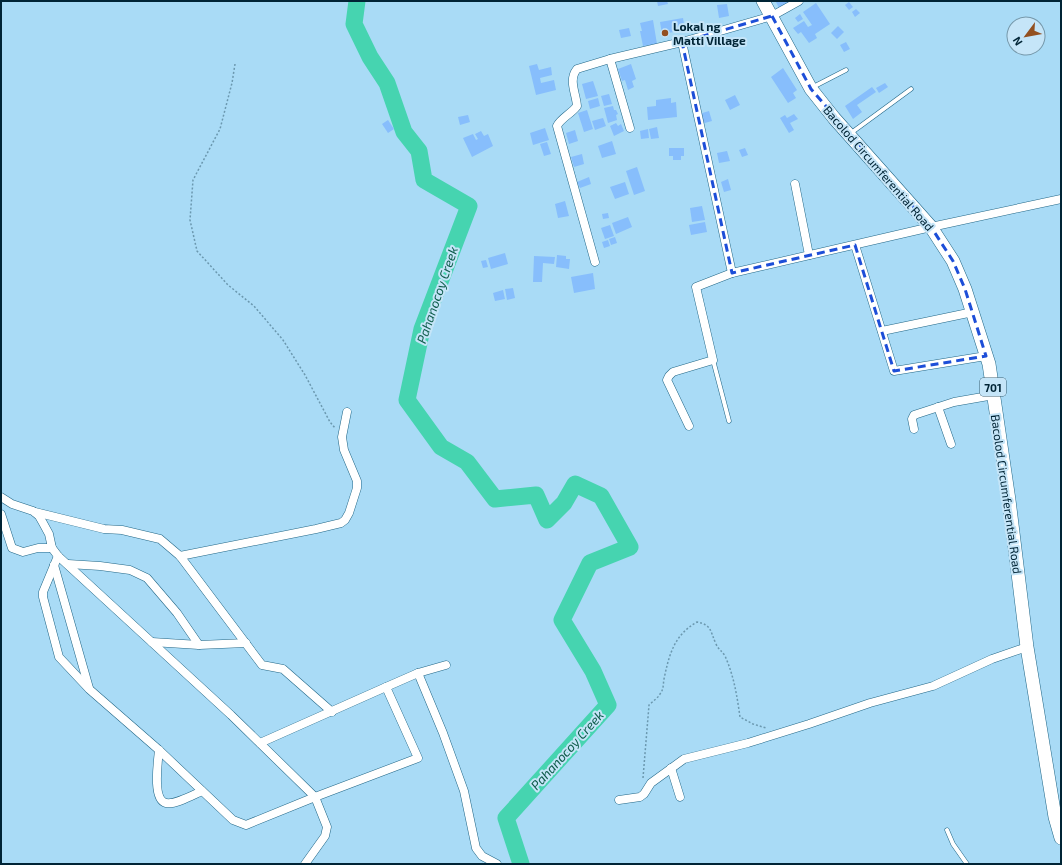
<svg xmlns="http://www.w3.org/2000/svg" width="1062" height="865" viewBox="0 0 1062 865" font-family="'Exo 2',sans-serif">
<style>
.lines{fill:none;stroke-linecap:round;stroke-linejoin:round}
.river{stroke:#46d4b0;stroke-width:17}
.building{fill:#87befc}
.lane-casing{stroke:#226787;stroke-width:5}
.street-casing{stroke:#226787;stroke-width:9}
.primary-casing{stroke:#226787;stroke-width:14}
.path{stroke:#6b98af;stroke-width:1.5;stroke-dasharray:2 2;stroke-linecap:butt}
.lane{stroke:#fff;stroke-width:4}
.street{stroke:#fff;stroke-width:8}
.primary{stroke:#fff;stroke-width:13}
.marked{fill:none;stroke:#1d4ed8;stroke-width:3;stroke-dasharray:8 5;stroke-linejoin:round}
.poi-dot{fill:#935020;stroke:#c5e5f8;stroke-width:1.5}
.labels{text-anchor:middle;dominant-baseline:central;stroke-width:4;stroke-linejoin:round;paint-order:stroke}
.shield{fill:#c5e5f8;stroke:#3b5e70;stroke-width:1}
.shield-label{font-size:11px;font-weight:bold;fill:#002435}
.poi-label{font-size:12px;font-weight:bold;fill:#002435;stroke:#c5e5f8;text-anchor:start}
.street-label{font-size:12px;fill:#002435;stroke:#c5e5f8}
.water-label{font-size:13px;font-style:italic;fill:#0e5c4a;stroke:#c5e5f8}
</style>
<rect width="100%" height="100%" fill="#a9dbf6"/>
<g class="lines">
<!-- river -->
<polyline class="river" points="357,1 354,24 370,57 387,83 404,132 419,151 424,180 469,206 422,329 407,400 441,447 467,462 495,499 536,495 547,520 564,503 575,484 601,496 630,547 590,563 562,620 593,671 608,705 506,818 521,864"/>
</g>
<!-- building -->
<g class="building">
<polygon points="657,1 667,1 668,4 658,6"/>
<polygon points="778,1 788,1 790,5 780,10 776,2"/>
<polygon points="849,2 853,7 849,10 845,5"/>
<polygon points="816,3 830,24 815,34 817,38 809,43 801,32 798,34 793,28 804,21 808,27 812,25 803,12"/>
<polygon points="727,4 729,16 719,18 717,5"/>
<polygon points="856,9 860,13 855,17 852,12"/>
<polygon points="800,14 803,19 798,22 795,18"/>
<polygon points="683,18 685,30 662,34 660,22"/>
<polygon points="653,20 657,44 643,46 640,31 642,31 640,23"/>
<polygon points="838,26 844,32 837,39 831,33"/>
<polygon points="629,28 631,36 621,38 619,30"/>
<polygon points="846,42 850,49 844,52 840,45"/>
<polygon points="537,64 539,70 551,67 552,75 540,78 541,83 554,80 556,90 536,95 529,66"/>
<polygon points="631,64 636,79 632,81 634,87 628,90 625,80 622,81 618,69"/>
<polygon points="783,68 797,90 793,93 796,98 788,103 771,77"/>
<polygon points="593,81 598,96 586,99 582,84"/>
<polygon points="885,83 888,87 879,93 876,88"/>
<polygon points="872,87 876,92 857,105 862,112 853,119 845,106"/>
<polygon points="609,94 612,104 604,106 601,96"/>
<polygon points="735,95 740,105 730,110 725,100"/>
<polygon points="598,98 600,106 590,109 588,101"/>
<polygon points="671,98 671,103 676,102 677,117 648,120 647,107 656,106 656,100"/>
<polygon points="613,106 614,110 616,110 618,114 616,115 617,120 608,123 604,108"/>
<polygon points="587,110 593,129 584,132 578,113"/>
<polygon points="709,111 712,121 701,124 699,114"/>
<polygon points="794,114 798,119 790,123 794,130 789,133 780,118 785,115 787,118"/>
<polygon points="468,115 470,122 460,125 458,117"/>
<polygon points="603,118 606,126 595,130 592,121"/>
<polygon points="388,120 394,129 388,133 382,124"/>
<polygon points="616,123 618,126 621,124 624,131 614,136 610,126"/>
<polygon points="657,127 659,138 651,139 649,129"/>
<polygon points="545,128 549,140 533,145 530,133"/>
<polygon points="648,129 649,138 641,139 640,131"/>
<polygon points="575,130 578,141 569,144 566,133"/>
<polygon points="481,131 484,136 488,134 493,146 472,157 463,138 473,134 476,140 478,139 475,134"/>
<polygon points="612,141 616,154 602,158 598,146"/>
<polygon points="547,142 551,154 544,156 540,144"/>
<polygon points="669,148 684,148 684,156 681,156 681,160 673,160 673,156 669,156"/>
<polygon points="745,148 748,155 742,157 739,150"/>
<polygon points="727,151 730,161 719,163 717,153"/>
<polygon points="582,154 584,164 574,167 571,157"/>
<polygon points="637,167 645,191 634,195 626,171"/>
<polygon points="589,177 591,184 580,188 577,182"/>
<polygon points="728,179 731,190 724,192 721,182"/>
<polygon points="625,182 629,194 615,199 610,187"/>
<polygon points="565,201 569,216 558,218 555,204"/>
<polygon points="702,206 705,220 692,222 690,208"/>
<polygon points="608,213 609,218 603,219 602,214"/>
<polygon points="628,217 632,227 616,234 612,223"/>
<polygon points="705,222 707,232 691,235 689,225"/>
<polygon points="610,225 614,236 605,239 601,228"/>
<polygon points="615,237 617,243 611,245 609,239"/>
<polygon points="608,240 610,246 604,248 602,242"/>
<polygon points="505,253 508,264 491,269 488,258"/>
<polygon points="557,255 566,256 566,259 570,259 569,269 556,267"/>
<polygon points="534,256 555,257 554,264 543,263 542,282 533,282"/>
<polygon points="486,260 488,267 483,268 481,261"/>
<polygon points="593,273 595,289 574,293 571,277"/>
<polygon points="513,288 515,298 507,300 505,289"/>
<polygon points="503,290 505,299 495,301 493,293"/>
</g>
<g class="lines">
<defs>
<g id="lane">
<polyline points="813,87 846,70"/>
<polyline points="851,133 911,89"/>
<polyline points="713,360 729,421"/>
<polyline points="947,830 953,844 967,864"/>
</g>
<g id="street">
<polyline points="682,42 732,273"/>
<polyline points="610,59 630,128"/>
<polyline points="795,184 809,255"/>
<polyline points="855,245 894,371 986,356"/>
<path d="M595,262L557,126C561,118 571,114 577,106C576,93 568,80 577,69L610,59L682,42L772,16L799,1"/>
<polyline points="882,331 973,312"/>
<polyline points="938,407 951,444"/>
<polyline points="689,426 667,380 669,376 673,372 713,360 696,287 732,273 931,227 1061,199"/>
<polyline points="914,429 912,419 914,415 954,402 994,395"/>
<polyline points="1,497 12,504 33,511 39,516 43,523 49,534 52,548 58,556 231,715 315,797 327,827 325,836 305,864"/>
<polyline points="35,512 104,529 122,530 160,539 180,556 262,665 283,669 332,712"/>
<polyline points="1,514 12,548 23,552 38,548 52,548"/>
<polyline points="58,556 43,592 43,597 59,657 89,689 159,750 233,820 246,825 315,797 418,758 386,687 418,673 446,665"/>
<polyline points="180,556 316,529 341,523 345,520 349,513 357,488 357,481 344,450 342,437 347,412"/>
<polyline points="68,564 100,566 130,570 147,578 177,613 199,645"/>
<polyline points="54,565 89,688"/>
<polyline points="152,642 199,645 246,643"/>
<polyline points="418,673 443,733 464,791 476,848 482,856 497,864"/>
<polyline points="260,743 386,687"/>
<path d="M159,750C158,761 152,800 166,803C175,805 193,795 202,791"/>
<polyline points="671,768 680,797"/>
<polyline points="619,800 640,797 644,794 651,783 684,759 748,743 809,724 870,703 933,686 992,659 1027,647"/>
</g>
<polyline id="primary" points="763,1 811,89 834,118 931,227 953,261 965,289 989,364 1009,500 1027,647 1055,817 1061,838"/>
</defs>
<!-- lane casing -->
<use href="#lane" class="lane-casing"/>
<!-- street casing -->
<use href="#street" class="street-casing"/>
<!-- primary casing -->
<use href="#primary" class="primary-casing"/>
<!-- path -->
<g class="path">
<polyline points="235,64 232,83 220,129 193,180 190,220 197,251 228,285 254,306 283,340 305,375 330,422 335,428"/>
<path d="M643,778L649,705C653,701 658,698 660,694C664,689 663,684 664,679C669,655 674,635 697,622C712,625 710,631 716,644C718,649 722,651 725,656C734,676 737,696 740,717L753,724L766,728"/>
</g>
<!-- lane -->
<use href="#lane" class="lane"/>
<!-- street -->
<use href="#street" class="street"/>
<!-- primary -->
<use href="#primary" class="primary"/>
</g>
<!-- marked area -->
<path class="marked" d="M772,16L811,89L931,227L953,261L965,289L986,356L894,371L855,245L732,273L682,42Z"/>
<!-- markers -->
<circle class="poi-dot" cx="665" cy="33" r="4"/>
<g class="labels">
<!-- shield labels -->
<rect class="shield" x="980" y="378" width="26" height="18" rx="3"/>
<g class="shield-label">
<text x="993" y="387">701</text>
</g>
<!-- poi labels -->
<g class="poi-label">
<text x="673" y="26">Lokal ng<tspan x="673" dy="14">Matti Village</tspan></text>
</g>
<!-- street labels -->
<g class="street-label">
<text transform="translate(879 168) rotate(49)">Bacolod Circumferential Road</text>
<text transform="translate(1007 494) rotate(82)">Bacolod Circumferential Road</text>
</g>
<!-- water labels -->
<g class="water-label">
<text transform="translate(437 295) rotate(-71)">Pahanocoy Creek</text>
<text transform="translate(567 750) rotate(-48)">Pahanocoy Creek</text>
</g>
</g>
<!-- border -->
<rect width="1062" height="865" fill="none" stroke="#002435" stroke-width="4"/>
<!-- north arrow -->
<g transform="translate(1026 36) rotate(238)"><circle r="19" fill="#c5e5f8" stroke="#7698aa"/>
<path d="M0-3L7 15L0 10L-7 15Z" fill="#935020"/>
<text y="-6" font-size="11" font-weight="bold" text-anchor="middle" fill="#002435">N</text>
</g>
</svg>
